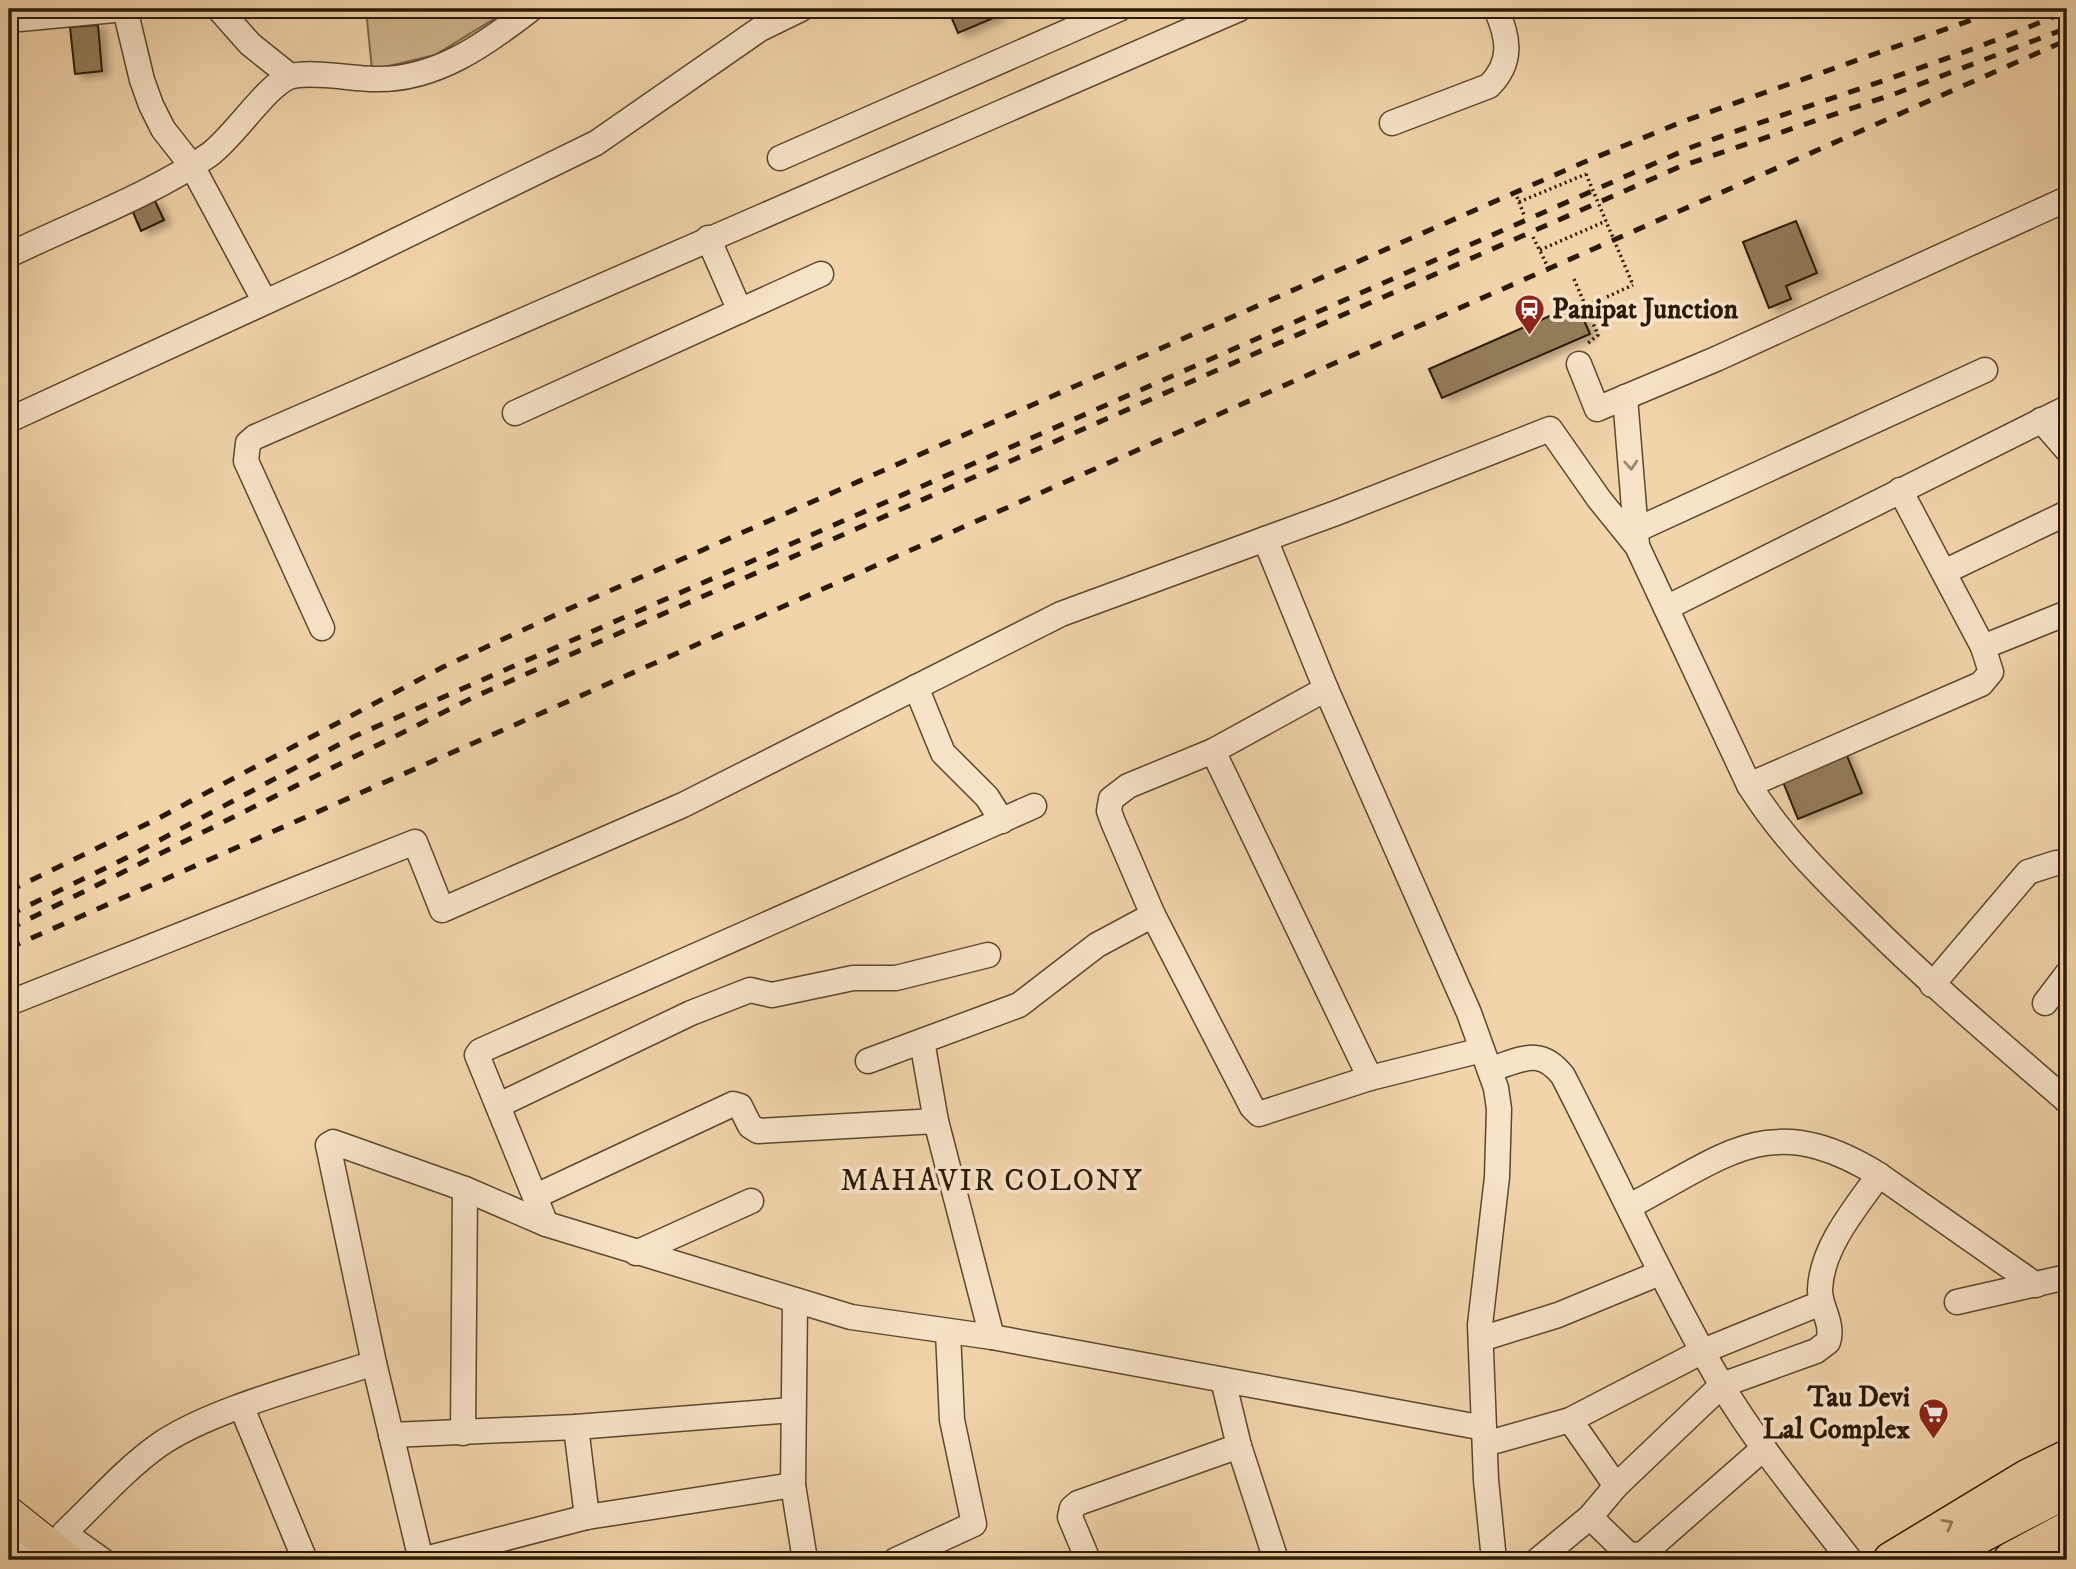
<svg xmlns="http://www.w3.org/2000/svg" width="2076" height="1569" viewBox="0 0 2076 1569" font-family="'IM FELL DW Pica',serif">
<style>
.green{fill:#d0b48d;stroke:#7d6748;stroke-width:2}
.building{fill:#927b59;stroke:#2a1a02;stroke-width:2;filter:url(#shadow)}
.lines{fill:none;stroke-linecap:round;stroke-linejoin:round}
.minor-casing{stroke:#5c482c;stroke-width:27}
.major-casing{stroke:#2a1a02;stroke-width:34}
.highway-casing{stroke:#2a1a02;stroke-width:38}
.path{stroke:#2a1a02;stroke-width:3.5;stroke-dasharray:2 3.5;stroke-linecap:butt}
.minor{stroke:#f7e3c8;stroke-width:24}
.major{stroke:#f2d4aa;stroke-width:32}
.highway{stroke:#f2d4aa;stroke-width:35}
.rail{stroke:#2a1a02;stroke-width:5;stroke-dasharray:12 12;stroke-linecap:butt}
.path-bridge{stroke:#2a1a02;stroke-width:3.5;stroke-dasharray:2 3.5;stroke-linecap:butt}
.oneway{stroke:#9b896f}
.oneway2{stroke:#98805e}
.labels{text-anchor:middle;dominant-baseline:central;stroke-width:7;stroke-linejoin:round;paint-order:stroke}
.poi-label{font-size:28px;font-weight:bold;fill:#2a1a02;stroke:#f7e3c8;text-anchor:start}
.neighbourhood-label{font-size:30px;letter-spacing:2px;fill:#2a1a02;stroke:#f7e3c8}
</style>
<defs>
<filter id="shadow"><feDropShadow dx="7" dy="4" stdDeviation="3.5" flood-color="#0004"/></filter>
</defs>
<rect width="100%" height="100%" fill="#f2d4aa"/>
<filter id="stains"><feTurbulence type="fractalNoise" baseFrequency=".00286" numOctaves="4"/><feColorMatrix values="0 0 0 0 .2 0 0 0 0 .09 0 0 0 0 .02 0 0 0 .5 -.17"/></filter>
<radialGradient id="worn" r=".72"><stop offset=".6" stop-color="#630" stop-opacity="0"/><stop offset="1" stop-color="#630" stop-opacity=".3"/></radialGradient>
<!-- green -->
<polygon class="green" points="366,9 510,9 435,55 372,70"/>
<!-- building -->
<g class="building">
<polygon points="948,9 995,9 998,16 958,33"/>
<polygon points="98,25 102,71 75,74 70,27"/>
<polygon points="154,199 164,220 141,231 132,210"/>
<polygon points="1796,221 1817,273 1786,286 1791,299 1769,308 1743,242"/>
<polygon points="1577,304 1590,334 1442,398 1429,369"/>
<polygon points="1843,746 1862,793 1798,819 1779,772"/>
</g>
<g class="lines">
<defs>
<g id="minor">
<polyline points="125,9 142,80 151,105 163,129 192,166 265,302"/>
<polyline points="219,9 250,44 290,76"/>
<polyline points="9,20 125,9"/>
<path d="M1392,123L1489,86C1513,62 1509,38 1496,9"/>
<polyline points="780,158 1119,9"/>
<polyline points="708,238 740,311"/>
<path d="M9,255C75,223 149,196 209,155C234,137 266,86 289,77C308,70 353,79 374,79C435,81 486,44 531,9"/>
<polyline points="1579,364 1597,409 1716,359 2067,199"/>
<polyline points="1625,397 1637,545"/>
<polyline points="515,413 821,274"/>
<polyline points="9,420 346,265 596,143 760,29 801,9"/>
<polyline points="2041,420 2067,450"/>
<polyline points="1636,530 1985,370"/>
<polyline points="1265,539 1326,689 1469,1013 1496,1088 1499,1109 1497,1177 1480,1325 1486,1480 1494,1560"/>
<polyline points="1944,572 2067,513"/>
<polyline points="1666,608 2067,408"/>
<polyline points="322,628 246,461 248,443 255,437 1239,9"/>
<polyline points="1983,647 2067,613"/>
<polyline points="916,687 943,753 987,797 1002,821"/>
<polyline points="1326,689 1213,751 1128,786 1111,799 1109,811 1113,822 1153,915 1252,1107 1259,1114 1370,1078 1482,1050"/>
<polyline points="1213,751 1370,1078"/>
<polyline points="1749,785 1981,684 1991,672 1983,647 1900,490"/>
<polyline points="1932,985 2028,872 2056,863 2067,864"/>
<path d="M9,1003L415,842L442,910L683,805L1061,614L1336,513L1550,429L1599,499L1637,546L1749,785C1781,836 1821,876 1864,918C1929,983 1998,1041 2067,1101"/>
<polyline points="2045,1003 2067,974"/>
<polyline points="922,1041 936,1121 992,1337"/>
<polyline points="868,1061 1019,1005 1097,945 1153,915"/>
<path d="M1491,1069C1521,1060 1540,1046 1563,1076C1616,1179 1663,1284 1721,1384C1758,1446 1806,1503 1850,1560"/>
<polyline points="499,1105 691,1013 750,990 772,995 853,978 896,978 988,955"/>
<polyline points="536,1196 733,1104 740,1106 750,1126 758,1131 936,1121"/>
<path d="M1630,1206C1727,1155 1771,1108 1879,1175L2036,1285"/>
<polyline points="546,1224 477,1055 480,1051 1034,806"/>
<polyline points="636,1253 751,1201"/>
<polyline points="795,1302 793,1485 805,1560"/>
<polyline points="1957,1302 2067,1277"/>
<polyline points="1481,1339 1558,1315 1660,1273"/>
<polyline points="1223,1380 1239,1446 1276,1560"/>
<polyline points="242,1408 305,1560"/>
<polyline points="1570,1420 1616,1486"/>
<polyline points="576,1427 587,1517"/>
<polyline points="463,1433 465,1189"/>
<polyline points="391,1435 576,1427 792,1410"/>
<polyline points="1485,1444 1570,1420 1703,1351 1821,1303"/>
<polyline points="793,1485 587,1517 421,1560 374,1363 328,1145 333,1142 465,1189 546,1224 851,1317 992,1337 1484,1428"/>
<polyline points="1590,1517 1629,1555 1643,1554 1764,1448"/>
<polyline points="9,1538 39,1560"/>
<path d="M102,1560L64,1533C95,1504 125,1469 159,1445C211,1409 311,1384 374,1363"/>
<polyline points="896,1560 974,1524 952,1420 948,1332"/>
<polyline points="1088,1560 1070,1517 1072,1508 1078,1503 1239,1446"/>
<path d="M1538,1560L1590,1517L1616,1486L1722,1385L1816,1351L1828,1342C1834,1323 1820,1308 1820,1290C1821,1248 1856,1207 1879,1175"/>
</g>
<polyline id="major" points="9,1513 68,1560"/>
<g id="highway">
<polyline points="1891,1560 2028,1477 2067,1458"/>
<polyline points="1941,1560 1965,1543 2067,1490"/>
<polyline points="2011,1560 2067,1530"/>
<polyline points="2066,1560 2067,1560"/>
</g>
</defs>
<!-- minor casing -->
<use href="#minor" class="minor-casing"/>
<!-- major casing -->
<use href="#major" class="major-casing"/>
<!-- highway casing -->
<use href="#highway" class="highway-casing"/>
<!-- path -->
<g class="path">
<polyline points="1517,197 1524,215"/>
<polyline points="1519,202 1586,174"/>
<polyline points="1533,237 1547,265"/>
<polyline points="1540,250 1606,221"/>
<polyline points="1574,279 1598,335 1587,344"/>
<polyline points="1587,306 1633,285"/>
</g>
<!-- minor -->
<use href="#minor" class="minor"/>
<!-- major -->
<use href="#major" class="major"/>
<!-- highway -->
<use href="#highway" class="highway"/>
<!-- rail -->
<g class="rail">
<polyline points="9,891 159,818 443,667 564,611 1582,163 1684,121 2003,9"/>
<path d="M9,915L126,858L355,736L1692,147C1817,101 1945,64 2067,11"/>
<polyline points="9,929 474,697 1679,167 1897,93 2067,28"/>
<polyline points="9,948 2067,40"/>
</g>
<!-- path-bridge -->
<polyline class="path-bridge" points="1586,174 1633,285"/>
</g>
<!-- one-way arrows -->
<defs><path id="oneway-chevron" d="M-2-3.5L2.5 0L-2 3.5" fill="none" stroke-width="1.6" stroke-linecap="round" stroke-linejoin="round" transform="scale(1.75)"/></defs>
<use class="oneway" href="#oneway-chevron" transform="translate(1631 465) rotate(86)"/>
<use class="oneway2" href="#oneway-chevron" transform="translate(1948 1524) rotate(-30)"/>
<!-- icons -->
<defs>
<symbol id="station-pin" viewBox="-11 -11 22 30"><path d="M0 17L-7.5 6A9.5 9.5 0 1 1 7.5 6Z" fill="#8f2418" stroke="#f7e3c8"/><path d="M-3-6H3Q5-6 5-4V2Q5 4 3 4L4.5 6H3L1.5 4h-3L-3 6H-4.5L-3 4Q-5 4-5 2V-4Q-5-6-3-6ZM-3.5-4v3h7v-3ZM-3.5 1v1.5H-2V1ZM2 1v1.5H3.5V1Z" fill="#fff"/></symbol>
<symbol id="supermarket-pin" viewBox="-11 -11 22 30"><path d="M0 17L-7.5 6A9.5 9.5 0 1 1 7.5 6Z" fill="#8f2418" stroke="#f7e3c8"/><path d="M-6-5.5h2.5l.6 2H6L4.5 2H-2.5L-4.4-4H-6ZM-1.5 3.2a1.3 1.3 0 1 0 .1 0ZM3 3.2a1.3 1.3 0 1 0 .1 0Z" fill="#fff"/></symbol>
</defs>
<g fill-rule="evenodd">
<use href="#station-pin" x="1512" y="292" width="35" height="47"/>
<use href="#supermarket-pin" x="1916" y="1396" width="35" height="47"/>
</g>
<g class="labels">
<!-- poi labels -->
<g class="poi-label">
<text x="1552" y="309">Panipat Junction</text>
<text x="1910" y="1397" text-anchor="end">Tau Devi<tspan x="1910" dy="32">Lal Complex</tspan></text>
</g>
<!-- neighbourhood labels -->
<g class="neighbourhood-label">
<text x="992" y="1181">MAHAVIR COLONY</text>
</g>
</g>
<!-- margin -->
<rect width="2076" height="1569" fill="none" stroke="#f2d4aa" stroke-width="35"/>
<rect x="10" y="10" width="2055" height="1548" fill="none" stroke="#2a1a02" stroke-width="3.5"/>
<rect x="18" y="18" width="2041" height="1534" fill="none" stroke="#2a1a02" stroke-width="2"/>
<rect width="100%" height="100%" filter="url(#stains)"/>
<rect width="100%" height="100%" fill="url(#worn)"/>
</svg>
